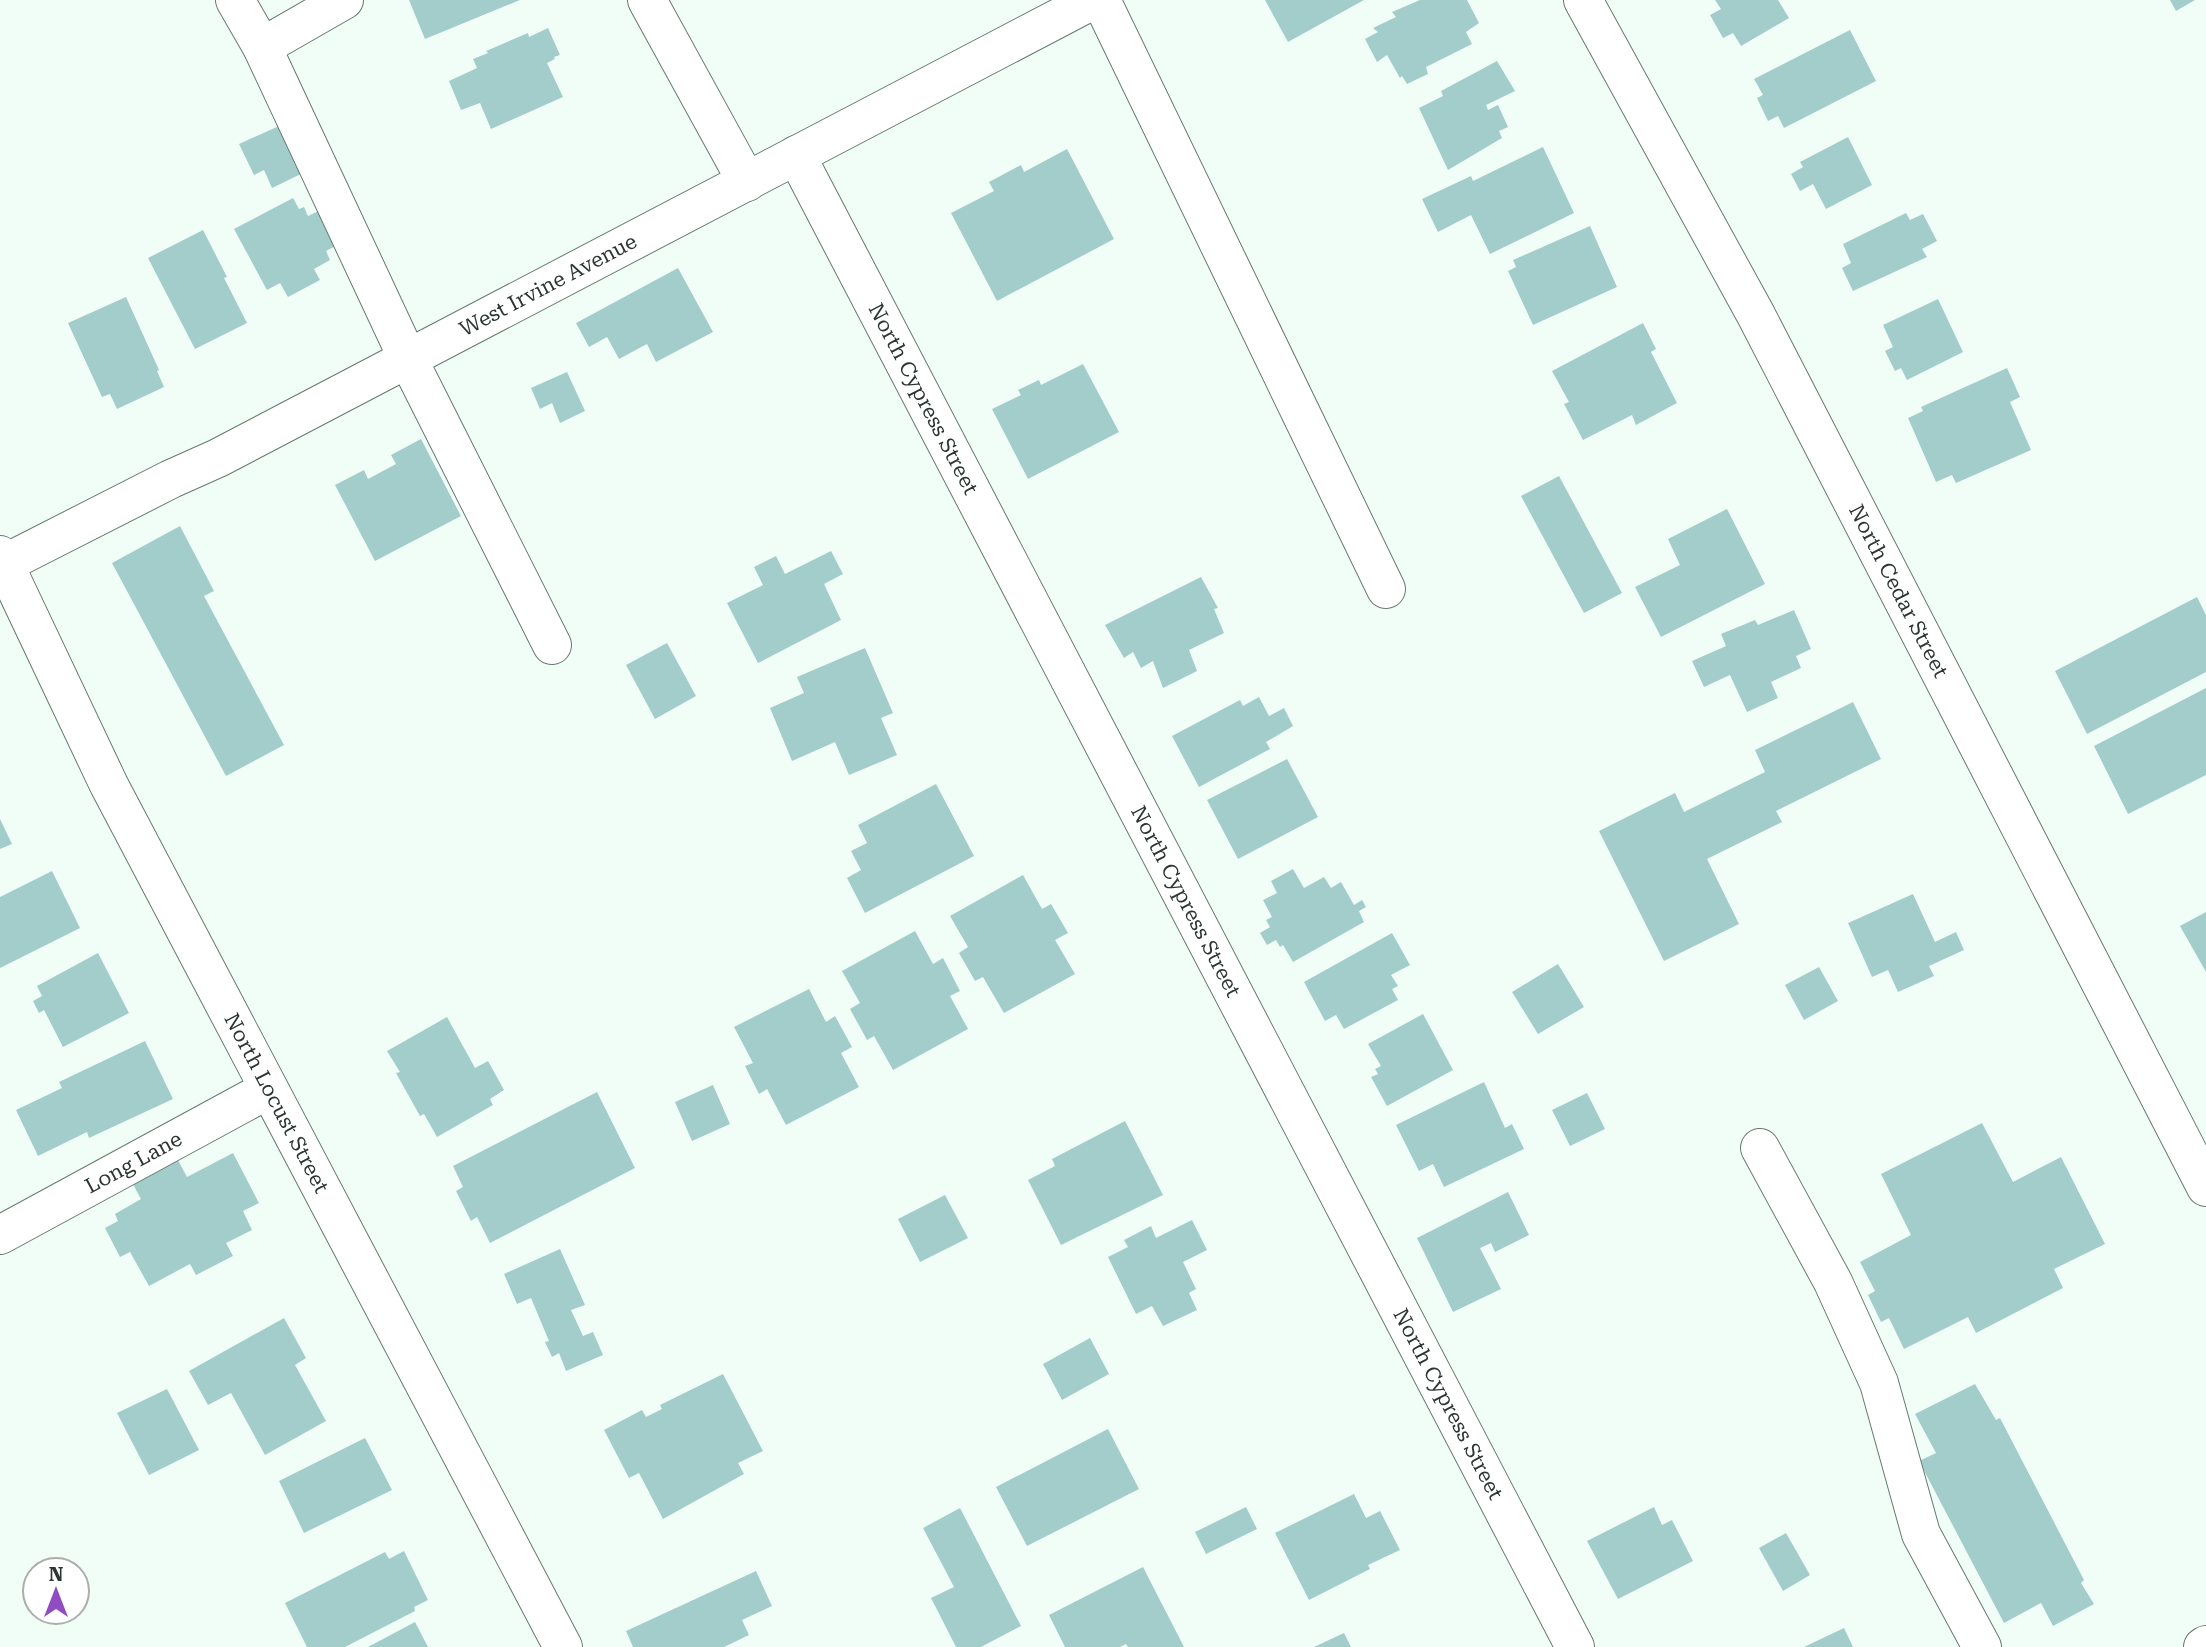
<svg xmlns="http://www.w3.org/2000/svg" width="2206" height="1647" viewBox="0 0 2206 1647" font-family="'Roboto Serif',serif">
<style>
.building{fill:#a3cdcb}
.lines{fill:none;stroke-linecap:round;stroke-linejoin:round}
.minor-casing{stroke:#667a70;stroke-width:40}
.minor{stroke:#fff;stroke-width:38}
.labels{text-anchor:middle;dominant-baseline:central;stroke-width:5;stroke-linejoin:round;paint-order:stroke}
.street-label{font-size:21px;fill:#2d3531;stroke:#fff}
</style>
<rect width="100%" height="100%" fill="#f1fef7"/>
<!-- building -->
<g class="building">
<polygon points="409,0 520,0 425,39"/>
<polygon points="1265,0 1364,0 1288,42"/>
<polygon points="1420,0 1467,0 1479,23 1466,32 1472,44 1426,67 1428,74 1407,84 1402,76 1400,78 1387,55 1377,62 1365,39 1378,32 1373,28 1396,17 1392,12"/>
<polygon points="1715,0 1778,0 1789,18 1741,46 1733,33 1723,38 1710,15 1721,9"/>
<polygon points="2170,0 2195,0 2176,11"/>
<polygon points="548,28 560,55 554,57 555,59 547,63 563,97 491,129 480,103 461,110 449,81 477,68 473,59 488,53 486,51 528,33 529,37"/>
<polygon points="1850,30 1876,81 1784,128 1778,116 1768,121 1757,98 1763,95 1754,79"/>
<polygon points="1497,61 1515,91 1486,105 1488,110 1498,105 1508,127 1499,131 1502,138 1448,170 1419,108 1443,96 1441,91"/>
<polygon points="279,126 301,174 272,188 264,170 254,175 239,144"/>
<polygon points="1848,137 1872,185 1826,209 1813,184 1800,191 1791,174 1803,167 1800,162"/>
<polygon points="1543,147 1574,213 1490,254 1471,215 1438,232 1422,199 1471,176 1473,181"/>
<polygon points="1067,149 1114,239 997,301 951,213 994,191 989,182 1021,165 1024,172"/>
<polygon points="293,198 299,209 304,207 308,216 327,207 345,241 326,251 330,260 314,269 320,280 288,297 280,283 267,290 234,229"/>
<polygon points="1906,213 1910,220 1923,214 1937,241 1922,249 1927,257 1853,291 1842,268 1851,263 1843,244"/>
<polygon points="1590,226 1617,287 1533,325 1508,271 1516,267 1513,260"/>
<polygon points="203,230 227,277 224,278 247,323 195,349 148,258"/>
<polygon points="678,268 713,332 656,362 647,344 619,359 607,337 589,347 576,323"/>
<polygon points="126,297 159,370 157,371 164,387 117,409 110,394 102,397 68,323"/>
<polygon points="1938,299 1963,352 1907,380 1901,368 1895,371 1885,351 1893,347 1883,325"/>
<polygon points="1643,323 1656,349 1651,352 1677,403 1636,425 1632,415 1583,440 1564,404 1569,402 1552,371"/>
<polygon points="1083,364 1119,432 1028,479 992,409 1021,395 1018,390 1039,380 1041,385"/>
<polygon points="2007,368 2020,397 2010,402 2031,450 1956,483 1952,475 1936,482 1908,418 1923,411 1921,407"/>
<polygon points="567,372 585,411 560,423 552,403 540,409 531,388"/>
<polygon points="421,439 461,516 375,561 335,485 364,470 368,479 396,464 391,455"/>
<polygon points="1559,476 1622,593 1584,613 1521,496"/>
<polygon points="1727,509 1765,584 1661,637 1635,587 1680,565 1668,539"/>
<polygon points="180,526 214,591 204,596 284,745 226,776 112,563"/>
<polygon points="831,551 843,574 824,584 841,620 758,663 727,603 763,585 754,567 776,556 785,574"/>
<polygon points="1201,577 1218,608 1214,609 1224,633 1189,650 1197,671 1163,688 1153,661 1141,668 1133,652 1124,658 1105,625"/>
<polygon points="2197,597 2206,615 2206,672 2087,734 2055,671"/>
<polygon points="1794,610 1811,649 1796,656 1801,668 1771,682 1778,698 1747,712 1730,675 1704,687 1692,661 1726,646 1721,634 1755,620 1758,625"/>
<polygon points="667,643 696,696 655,719 626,665"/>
<polygon points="865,648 893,713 881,718 897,755 849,775 835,742 792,761 770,708 804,693 797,677"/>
<polygon points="2206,688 2206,775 2128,814 2094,746"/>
<polygon points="1259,697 1269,716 1284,708 1293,726 1266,742 1270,749 1199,787 1172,736 1240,700 1243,706"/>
<polygon points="1853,702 1881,759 1776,811 1782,822 1707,859 1739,924 1664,961 1599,831 1675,793 1684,812 1765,772 1755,750"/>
<polygon points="1287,759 1318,817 1238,859 1207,800"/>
<polygon points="936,784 974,856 865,913 847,878 861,870 851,851 867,843 858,825"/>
<polygon points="0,819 12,844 0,849"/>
<polygon points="1293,869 1304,888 1324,877 1331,888 1341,882 1354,905 1362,900 1366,907 1359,911 1364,922 1293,962 1283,945 1280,947 1276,940 1267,945 1260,933 1270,927 1266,920 1272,917 1263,900 1277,893 1271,881"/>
<polygon points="52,871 80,928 0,968 0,897"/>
<polygon points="1023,875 1042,909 1051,904 1068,933 1055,940 1075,974 1004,1013 983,977 975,981 959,953 968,947 950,916"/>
<polygon points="1913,894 1935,942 1956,932 1964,950 1929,966 1934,976 1898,992 1888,970 1872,977 1848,923"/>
<polygon points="2206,912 2206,972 2180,926"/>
<polygon points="915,931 933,964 943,958 960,991 950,996 968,1029 893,1070 874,1036 867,1040 850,1009 860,1003 842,971"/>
<polygon points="1392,933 1410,965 1391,975 1398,986 1392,989 1398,1000 1344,1029 1336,1015 1325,1021 1304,982"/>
<polygon points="98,953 129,1013 63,1047 44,1010 39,1013 33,1001 42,996 37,986"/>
<polygon points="1558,964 1584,1007 1538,1034 1512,992"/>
<polygon points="1819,967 1838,1001 1804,1020 1785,985"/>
<polygon points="809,989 826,1022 835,1016 852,1047 841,1053 859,1087 786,1125 767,1089 759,1094 745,1066 753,1063 734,1027"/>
<polygon points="1423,1014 1453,1070 1387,1106 1371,1077 1378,1074 1375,1069 1381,1066 1368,1044"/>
<polygon points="447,1017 475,1068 488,1061 504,1090 490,1099 493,1105 437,1137 424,1114 420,1116 396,1073 400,1072 387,1051"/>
<polygon points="145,1041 173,1099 89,1138 87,1132 38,1156 16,1110 62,1088 59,1082"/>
<polygon points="1484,1082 1505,1128 1512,1124 1524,1149 1444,1187 1433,1164 1419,1171 1396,1125"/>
<polygon points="713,1085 730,1124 692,1141 675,1102"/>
<polygon points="597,1092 635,1168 490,1243 477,1217 471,1221 456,1191 463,1187 453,1166"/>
<polygon points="1587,1093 1605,1129 1570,1146 1552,1110"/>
<polygon points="1125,1121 1163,1195 1061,1245 1028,1180 1055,1166 1052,1159"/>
<polygon points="1982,1123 2013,1182 2061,1157 2105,1244 2054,1269 2063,1288 1976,1333 1968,1317 1904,1349 1889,1318 1881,1322 1868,1295 1875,1291 1860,1262 1911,1235 1881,1174"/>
<polygon points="173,1151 187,1177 233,1153 259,1203 243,1211 252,1230 226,1243 233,1256 196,1275 190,1264 149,1286 130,1252 120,1257 105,1228 118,1221 115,1214 141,1199 128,1175"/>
<polygon points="1508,1192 1529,1235 1495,1252 1491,1243 1480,1248 1501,1289 1453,1312 1417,1238"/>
<polygon points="945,1195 968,1238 920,1262 898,1219"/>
<polygon points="1192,1220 1207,1250 1183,1262 1196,1289 1189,1293 1197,1310 1163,1326 1152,1306 1136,1314 1108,1257 1128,1247 1124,1240 1151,1226 1156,1238"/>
<polygon points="560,1249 585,1305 571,1310 583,1336 593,1332 603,1355 566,1371 559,1353 552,1357 545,1342 549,1341 531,1298 517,1304 504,1274"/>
<polygon points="284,1318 306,1358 295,1365 326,1421 265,1455 231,1393 208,1405 189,1371"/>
<polygon points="1090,1338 1109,1374 1062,1400 1043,1364"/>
<polygon points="723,1374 763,1451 738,1463 744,1474 663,1519 639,1473 629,1478 604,1430 642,1410 646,1417 662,1409 660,1405"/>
<polygon points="1975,1384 1996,1420 2000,1418 2084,1580 2081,1583 2094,1604 2053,1626 2041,1603 2004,1623 1919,1461 1936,1453 1915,1414"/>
<polygon points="167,1389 199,1450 149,1475 117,1413"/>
<polygon points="1108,1429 1139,1489 1027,1546 996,1487"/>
<polygon points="365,1438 392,1490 304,1533 279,1481"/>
<polygon points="1354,1494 1366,1518 1380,1511 1400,1550 1368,1565 1370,1569 1309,1600 1275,1533"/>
<polygon points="1246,1507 1257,1529 1206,1554 1195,1532"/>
<polygon points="1654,1507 1662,1525 1672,1520 1693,1561 1618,1599 1587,1541"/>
<polygon points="960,1508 1021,1626 981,1647 956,1647 931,1598 954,1587 923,1528"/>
<polygon points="1786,1533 1810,1575 1783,1591 1759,1548"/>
<polygon points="404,1551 428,1600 414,1607 415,1611 345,1647 307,1647 285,1603 385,1552 389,1559"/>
<polygon points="1143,1567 1184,1647 1128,1647 1126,1644 1120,1647 1065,1647 1049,1615"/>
<polygon points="756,1571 772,1606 742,1620 749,1635 724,1647 633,1647 626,1631"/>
<polygon points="415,1622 428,1647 368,1647"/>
<polygon points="1844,1628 1853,1647 1804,1647"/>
<polygon points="1344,1633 1351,1647 1314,1647"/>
</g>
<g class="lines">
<defs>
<g id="minor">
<polyline points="235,0 262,47 408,359 552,645"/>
<polyline points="647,0 747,182"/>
<polyline points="1101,0 1386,589"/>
<path id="s1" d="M1583,0L1756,315L2206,1187"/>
<polyline points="262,47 344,0"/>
<path id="s2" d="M796,155L1575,1647"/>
<path id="s3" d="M0,555L109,785L563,1647"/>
<path id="s4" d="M0,566L171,479L218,458L1093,0"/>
<polyline points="1760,1148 1833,1282 1879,1383 1921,1534 1982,1647"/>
<path id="s5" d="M0,1235L269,1089"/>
<polyline points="2203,1647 2206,1645"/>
</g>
</defs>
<!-- minor casing -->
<use href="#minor" class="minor-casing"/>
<!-- minor -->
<use href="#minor" class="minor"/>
</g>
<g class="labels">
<!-- street labels -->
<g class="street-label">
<text stroke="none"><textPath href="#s4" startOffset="616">West Irvine Avenue</textPath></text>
<text stroke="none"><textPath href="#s2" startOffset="275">North Cypress Street</textPath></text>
<text stroke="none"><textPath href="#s1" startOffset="670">North Cedar Street</textPath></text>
<text stroke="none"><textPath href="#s2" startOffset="842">North Cypress Street</textPath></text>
<text stroke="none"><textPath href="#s3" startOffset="614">North Locust Street</textPath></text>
<text stroke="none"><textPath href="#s5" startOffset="152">Long Lane</textPath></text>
<text stroke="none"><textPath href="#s2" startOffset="1409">North Cypress Street</textPath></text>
</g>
</g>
<!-- north arrow -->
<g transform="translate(56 1591)"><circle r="33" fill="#ffffff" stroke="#abaead" stroke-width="2"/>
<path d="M0-5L12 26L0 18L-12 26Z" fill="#904dc1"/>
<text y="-10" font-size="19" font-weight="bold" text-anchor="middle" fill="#2d3531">N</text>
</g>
</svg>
